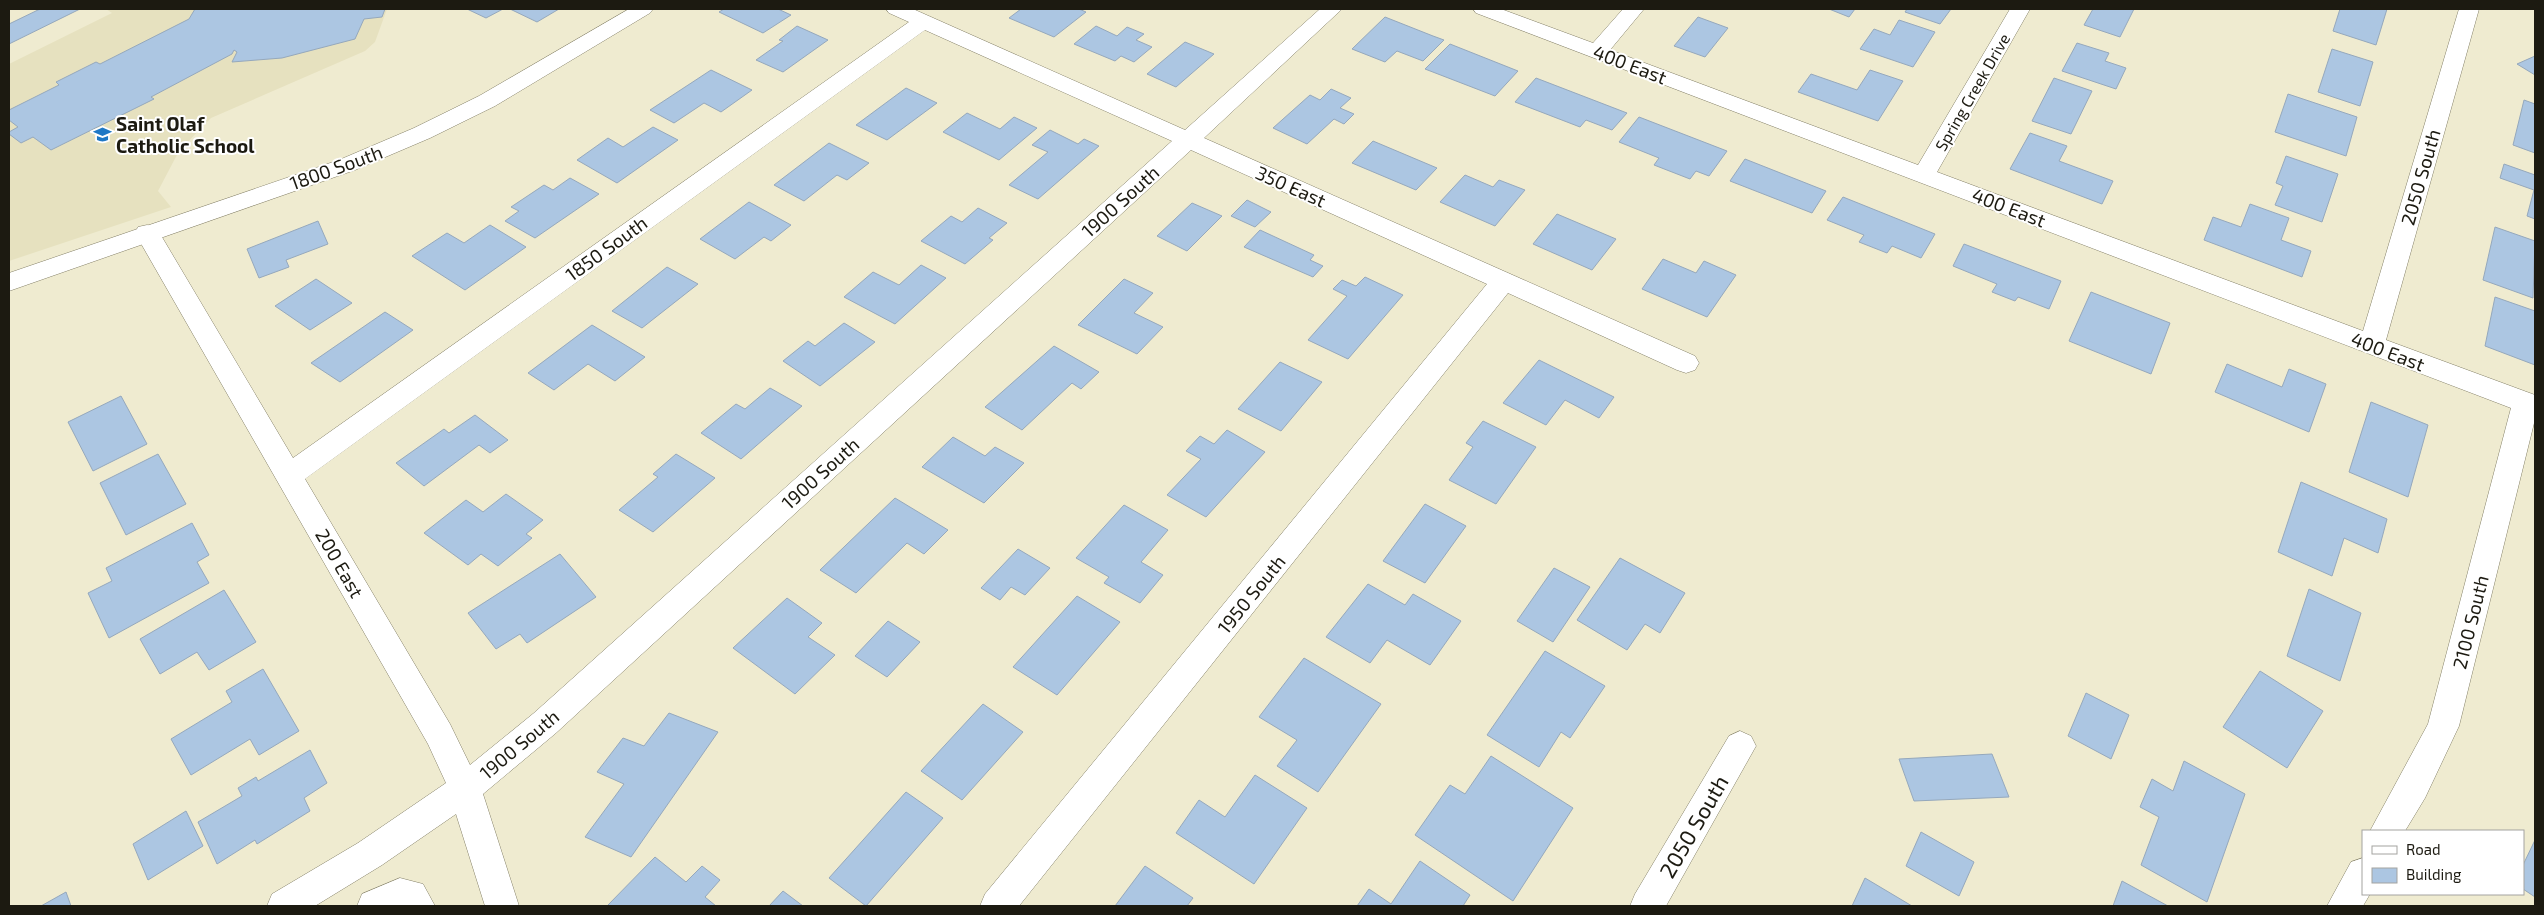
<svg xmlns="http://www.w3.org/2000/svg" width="2544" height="915" viewBox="0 0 2544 915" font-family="'Exo 2',sans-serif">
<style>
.built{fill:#e6e1bf}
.building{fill:#acc6e2;stroke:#95a8bc}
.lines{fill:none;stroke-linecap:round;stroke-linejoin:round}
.minor-casing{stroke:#858169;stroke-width:1}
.major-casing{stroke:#858169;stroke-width:1}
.minor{fill:#fff;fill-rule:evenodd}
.major{fill:#fff;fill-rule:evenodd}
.labels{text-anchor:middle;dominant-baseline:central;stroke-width:4;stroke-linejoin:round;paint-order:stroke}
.far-street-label{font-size:16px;fill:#1c1a11;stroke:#fff}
.street-label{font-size:19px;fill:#1c1a11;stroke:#fff}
.poi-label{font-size:19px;font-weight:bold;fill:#1c1a11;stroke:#fff;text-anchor:start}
.near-street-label{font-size:22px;fill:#1c1a11;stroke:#fff}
</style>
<rect width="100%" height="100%" fill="#efebd0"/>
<!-- built -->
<polygon class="built" points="106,9 387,9 375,42 365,51 211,118 179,151 158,191 171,207 9,261 9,64 112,13"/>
<!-- building -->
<g class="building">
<polygon points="40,9 80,9 9,44 9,24"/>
<polygon points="195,9 385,9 382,17 364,19 355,39 282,58 232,62 237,52 234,50 232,54 151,97 154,99 51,150 33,137 21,143 9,134 9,132 18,127 9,120 9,110 59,85 56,82 96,62 100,64 189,19"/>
<polygon points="467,9 503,9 486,18"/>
<polygon points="510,9 559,9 537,22"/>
<polygon points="724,9 778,9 791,15 763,33 719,12"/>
<polygon points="1021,9 1079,9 1086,12 1054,37 1009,18"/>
<polygon points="1829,9 1855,9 1849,17"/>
<polygon points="1907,9 1951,9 1940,24 1905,12"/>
<polygon points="2093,9 2134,9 2120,37 2084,25"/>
<polygon points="2340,9 2387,9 2376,45 2333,31"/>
<polygon points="1385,17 1433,36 1444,40 1423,61 1397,51 1385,62 1352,49"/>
<polygon points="1698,17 1728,28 1705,57 1674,46"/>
<polygon points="1899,20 1935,32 1913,67 1860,49 1874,29 1890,35"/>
<polygon points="797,26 828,40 783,72 756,60 783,41 779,40"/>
<polygon points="1096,26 1117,36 1127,27 1144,34 1136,40 1152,47 1134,62 1121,56 1115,61 1074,44"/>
<polygon points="1185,42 1214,54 1176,87 1147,74"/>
<polygon points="2077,43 2109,53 2105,61 2126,68 2116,89 2062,71"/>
<polygon points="1450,44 1518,71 1495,96 1425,69"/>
<polygon points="2332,49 2373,62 2360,106 2318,92"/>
<polygon points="2535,56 2535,75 2517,64"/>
<polygon points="711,70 752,90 721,112 704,103 674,123 650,110"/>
<polygon points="1870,70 1903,81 1878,121 1798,92 1811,74 1857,90"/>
<polygon points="1536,78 1627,113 1612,130 1586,120 1580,127 1515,102"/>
<polygon points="2054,78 2092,91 2071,134 2032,121"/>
<polygon points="906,88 937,103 887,140 856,125"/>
<polygon points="1331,89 1351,98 1340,108 1354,114 1344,124 1334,119 1307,144 1273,128 1310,95 1320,100"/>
<polygon points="2288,94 2357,117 2346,156 2275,132"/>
<polygon points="2524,100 2535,104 2535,153 2513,145"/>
<polygon points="967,113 1000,129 1014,117 1037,128 999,160 943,132"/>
<polygon points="1639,117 1727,151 1709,176 1696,171 1690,179 1654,165 1659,158 1619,142"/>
<polygon points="653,127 678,140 617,183 577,160 608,138 623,147"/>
<polygon points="1050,130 1078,144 1084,139 1099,146 1038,199 1009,185 1048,152 1032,145"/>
<polygon points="2030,133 2067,146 2059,161 2113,181 2102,204 2010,169"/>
<polygon points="1373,141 1437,168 1416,190 1352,163"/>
<polygon points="829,143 869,163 847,180 837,175 804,201 774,185"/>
<polygon points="2286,156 2338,174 2322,222 2275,205 2283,186 2276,183"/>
<polygon points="1745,159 1826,191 1812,213 1730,181"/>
<polygon points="2504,164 2535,175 2535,219 2527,216 2534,190 2500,178"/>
<polygon points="1465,175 1493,187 1499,180 1525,190 1495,226 1440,202"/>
<polygon points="570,178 599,194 535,238 505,221 519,211 511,207 544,185 553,190"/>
<polygon points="1843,197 1935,234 1921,258 1892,246 1887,253 1859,242 1864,235 1827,220"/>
<polygon points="1247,200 1271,212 1255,227 1231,216"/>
<polygon points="749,202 791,225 771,241 764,237 735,259 700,239"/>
<polygon points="1192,203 1222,216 1187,251 1157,236"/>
<polygon points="2250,204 2289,218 2281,240 2311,251 2302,277 2204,240 2213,217 2241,227"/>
<polygon points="978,208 1007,223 989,238 993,240 965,264 921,241 951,216 962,222"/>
<polygon points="1557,214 1616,239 1592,270 1533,244"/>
<polygon points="318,221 328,244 286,260 289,267 259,278 247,249"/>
<polygon points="490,225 526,247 465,290 412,256 447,233 464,243"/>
<polygon points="2495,227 2535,241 2533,298 2483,280"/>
<polygon points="1260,230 1314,255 1310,260 1323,266 1313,277 1244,247"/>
<polygon points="1964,244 2061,281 2049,309 2018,297 2015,301 1992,292 1997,284 1953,266"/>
<polygon points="1663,259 1696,273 1704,261 1736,275 1707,317 1642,289"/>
<polygon points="921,265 946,278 895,324 844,297 873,272 899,285"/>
<polygon points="667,267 698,284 642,328 612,311"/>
<polygon points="1365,277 1403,295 1348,359 1308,340 1347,296 1333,289 1342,280 1356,286"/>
<polygon points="316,279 352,303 310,330 275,306"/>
<polygon points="1124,279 1153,293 1134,313 1163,327 1137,354 1078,325"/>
<polygon points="2091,292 2170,323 2151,374 2069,341"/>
<polygon points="2495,297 2535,311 2535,365 2485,346"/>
<polygon points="385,312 413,330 340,382 311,363"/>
<polygon points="844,323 875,342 820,386 783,361 808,341 815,346"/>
<polygon points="592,325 645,357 615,381 588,364 554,390 528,373"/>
<polygon points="1054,346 1099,372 1081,389 1072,383 1022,430 985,407"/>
<polygon points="1539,360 1614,397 1599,418 1565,400 1546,425 1503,403"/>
<polygon points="1280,362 1322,382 1281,431 1238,409"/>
<polygon points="2227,364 2282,387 2289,369 2326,384 2309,432 2215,392"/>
<polygon points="770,388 802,406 741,459 701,433 736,404 745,409"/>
<polygon points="121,396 147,444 93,471 68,422"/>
<polygon points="2371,402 2428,425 2408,497 2349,472"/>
<polygon points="475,415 508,440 490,453 479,445 424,486 396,463 444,429 449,433"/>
<polygon points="1483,421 1536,447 1496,504 1449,480 1473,447 1466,443"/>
<polygon points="1227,430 1265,452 1206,517 1167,495 1201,459 1186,451 1200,436 1214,444"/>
<polygon points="953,437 985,456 995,447 1024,463 984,503 922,467"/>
<polygon points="158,454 186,504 126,535 100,483"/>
<polygon points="676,454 715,478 653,532 619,510 658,477 653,474"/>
<polygon points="2301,482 2387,519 2378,553 2344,538 2332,576 2278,552"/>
<polygon points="506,494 543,520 526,534 532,538 498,566 481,554 468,565 424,533 466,500 483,512"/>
<polygon points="895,498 948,530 924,554 907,543 856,593 820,570"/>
<polygon points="1425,504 1466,526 1425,583 1383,561"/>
<polygon points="1124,505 1168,530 1141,562 1163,575 1140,603 1104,583 1109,577 1076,558"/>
<polygon points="192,523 209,555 197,562 209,583 109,638 88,593 112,581 106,568"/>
<polygon points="1018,549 1050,568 1025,595 1011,587 1000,600 981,588"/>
<polygon points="560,554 596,597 527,643 520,634 496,649 468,613"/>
<polygon points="1620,558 1685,593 1660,633 1645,624 1627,650 1577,620"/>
<polygon points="1554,568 1590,587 1553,642 1517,621"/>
<polygon points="1368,584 1405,605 1413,594 1461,621 1430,665 1387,640 1370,663 1326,637"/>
<polygon points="2309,589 2361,613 2340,681 2287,656"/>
<polygon points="224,590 256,642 209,670 197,652 160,674 140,639"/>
<polygon points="1077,596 1120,622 1057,695 1013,667"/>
<polygon points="787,598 822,623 808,637 835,655 795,694 733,648"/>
<polygon points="888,621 920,642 887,677 855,656"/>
<polygon points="1545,651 1605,686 1570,738 1561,732 1539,767 1487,735"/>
<polygon points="1304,658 1381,704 1318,792 1277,766 1297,740 1259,717"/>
<polygon points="263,669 299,731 259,755 250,739 191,775 171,739 232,702 226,691"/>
<polygon points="2260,671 2323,711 2287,768 2223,727"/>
<polygon points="2086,693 2129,715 2111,759 2068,736"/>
<polygon points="983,704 1023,732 962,800 921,771"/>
<polygon points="669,713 718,732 631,857 585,837 624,784 597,772 623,738 644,746"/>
<polygon points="310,750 327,783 304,798 310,811 257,844 255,840 217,864 198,822 242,796 238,788 256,777 258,781"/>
<polygon points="1992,754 2009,797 1914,801 1899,759"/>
<polygon points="1491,756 1573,808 1513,901 1415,835 1450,785 1465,794"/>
<polygon points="2184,761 2245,794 2207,902 2141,865 2159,817 2140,807 2152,779 2173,791"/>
<polygon points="1255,775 1307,808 1254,884 1176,833 1199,800 1225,817"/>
<polygon points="906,792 943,818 866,906 829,878"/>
<polygon points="186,811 203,846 148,880 133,844"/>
<polygon points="1921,832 1974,862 1959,896 1906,866"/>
<polygon points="2535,840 2535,897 2523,889 2523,865"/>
<polygon points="655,857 686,882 702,866 720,880 705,897 716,906 607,906"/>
<polygon points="1420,861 1470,895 1463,906 1357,906 1369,889 1391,904"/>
<polygon points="1145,866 1193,898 1187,906 1115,906"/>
<polygon points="1865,878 1912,906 1852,906"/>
<polygon points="2122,881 2168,906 2113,906"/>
<polygon points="783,891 803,906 769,906"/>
<polygon points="66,892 71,906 41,906"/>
</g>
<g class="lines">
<defs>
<g id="minor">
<path d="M886,9H913L1185,130L1320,9H1342L1204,138L1695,356L1699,363L1695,370L1686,373L1677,370L1508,293L1019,906H980L985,894L1487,284L1191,150L556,733L483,794L519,906H485L456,814L382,865L315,906H267L272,894L358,843L446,783L428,744L135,233L138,227L147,225L156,227L293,458L909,22L889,13ZM925,30L1172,141L534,713L470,765L450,724L305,479Z"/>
<polygon points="1473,9 1501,9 1593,43 1623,9 1644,9 1610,50 1918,165 2010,9 2030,9 1937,172 2363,331 2459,9 2479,9 2386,340 2535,395 2535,419 2459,726 2425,798 2405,831 2370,831 2428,724 2511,408 1476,13"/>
<polygon points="1740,731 1751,736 1756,746 1666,906 1630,906 1635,894 1729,736"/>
<polygon points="2363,858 2363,894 2370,894 2363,906 2327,906 2351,862"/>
<polygon points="400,878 423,884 435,906 357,906 362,894"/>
</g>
<polygon id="major" points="629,9 653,9 650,13 495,106 430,138 355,170 9,291 9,273 339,160 414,128 479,96"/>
</defs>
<!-- minor casing -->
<use href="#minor" class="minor-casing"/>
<!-- major casing -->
<use href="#major" class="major-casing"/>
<!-- minor -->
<use href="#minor" class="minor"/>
<!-- major -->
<use href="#major" class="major"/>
</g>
<!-- icons -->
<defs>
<symbol id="school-bare" viewBox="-9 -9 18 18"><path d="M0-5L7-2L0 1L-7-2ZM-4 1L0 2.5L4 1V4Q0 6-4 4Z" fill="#1f78c5" stroke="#fff" stroke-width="2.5" paint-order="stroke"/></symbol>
</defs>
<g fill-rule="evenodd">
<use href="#school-bare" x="90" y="122" width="25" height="25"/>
</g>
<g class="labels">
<!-- far-street labels -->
<g class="far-street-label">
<text transform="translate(1972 92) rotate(-60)">Spring Creek Drive</text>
</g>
<!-- street labels -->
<g class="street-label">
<text transform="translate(1630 64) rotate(21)">400 East</text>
<text transform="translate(336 167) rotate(-20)">1800 South</text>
<text transform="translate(2420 177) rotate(-74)">2050 South</text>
<text transform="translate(1291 186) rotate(24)">350 East</text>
<text transform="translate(1120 201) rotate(-42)">1900 South</text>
<text transform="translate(2009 207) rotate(21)">400 East</text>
<text transform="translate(606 248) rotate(-36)">1850 South</text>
<text transform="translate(2388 351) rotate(21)">400 East</text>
<text transform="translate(820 473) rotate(-42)">1900 South</text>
<text transform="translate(340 563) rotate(60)">200 East</text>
<text transform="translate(1251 594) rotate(-51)">1950 South</text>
<text transform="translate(2470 622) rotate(-76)">2100 South</text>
<text transform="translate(519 744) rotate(-40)">1900 South</text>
</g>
<!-- poi labels -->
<g class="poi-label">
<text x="116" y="123">Saint Olaf<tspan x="116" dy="22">Catholic School</tspan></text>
</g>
<!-- near-street labels -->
<g class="near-street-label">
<text transform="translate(1693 826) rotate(-60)">2050 South</text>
</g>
</g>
<!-- border -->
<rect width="2544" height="915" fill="none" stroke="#1c1a11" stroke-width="20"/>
<!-- legend -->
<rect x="2362" y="830" width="162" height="65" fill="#ffffff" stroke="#a4a3a0"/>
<rect x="2372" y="846" width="25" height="8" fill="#ffffff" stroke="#a4a3a0"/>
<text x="2406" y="855" font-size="15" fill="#1c1a11">Road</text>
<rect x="2372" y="868" width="25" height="15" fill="#acc6e2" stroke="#a4a3a0"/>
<text x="2406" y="880" font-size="15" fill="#1c1a11">Building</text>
</svg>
